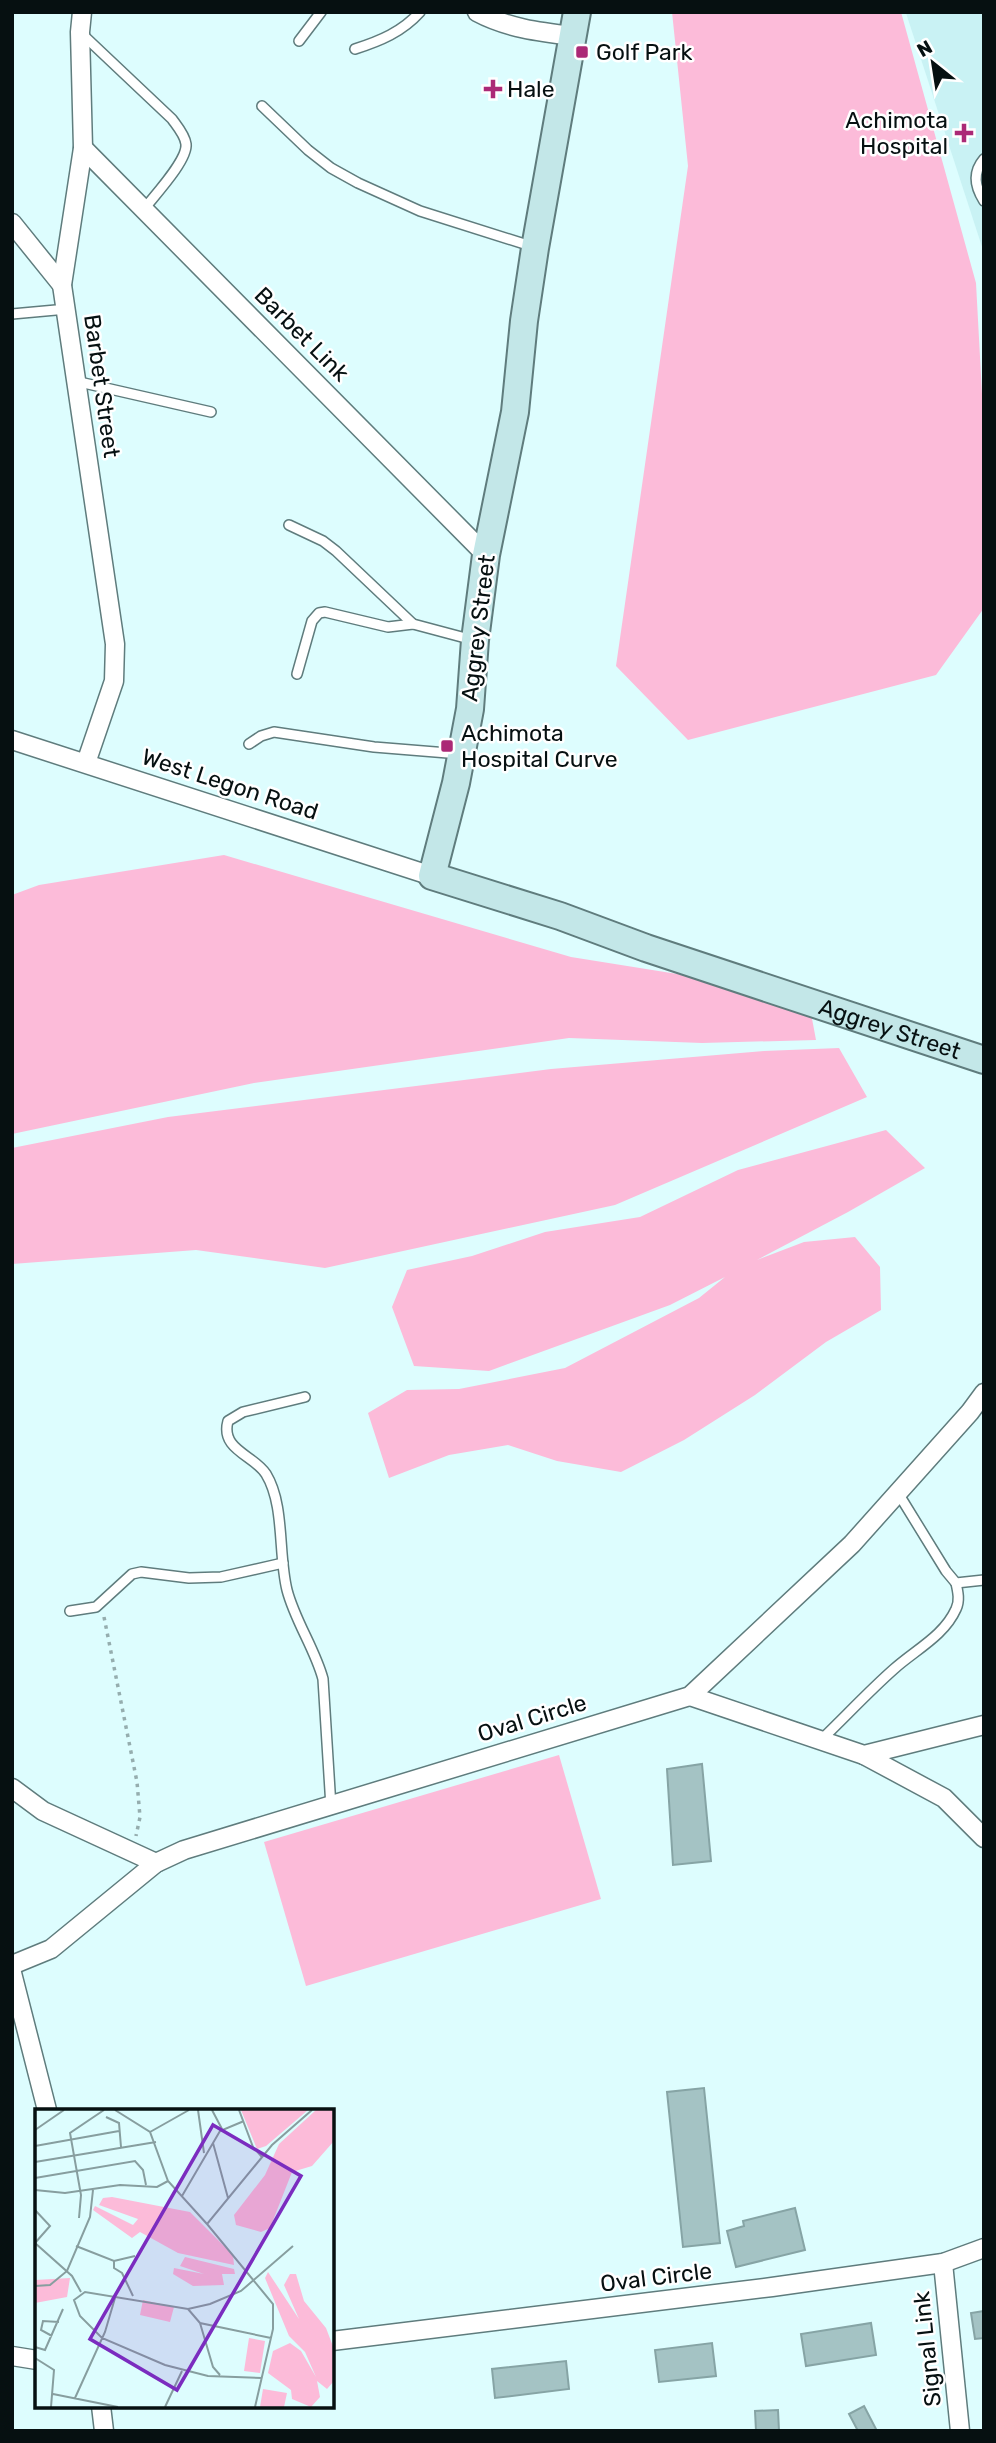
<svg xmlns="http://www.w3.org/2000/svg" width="996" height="2443" viewBox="0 0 996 2443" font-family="Rubik,sans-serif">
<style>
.built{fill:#c9f2f4}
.green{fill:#fcbbd9}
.building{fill:#a4c3c4;stroke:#86a4a5;stroke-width:2}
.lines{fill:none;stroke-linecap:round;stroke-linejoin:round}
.service-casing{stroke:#5f7c7d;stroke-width:12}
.minor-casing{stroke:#5f7c7d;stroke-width:21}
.secondary-casing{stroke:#5f7c7d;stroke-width:30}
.path{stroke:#95adae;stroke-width:3.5;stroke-dasharray:3.5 5;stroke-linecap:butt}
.service{stroke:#fff;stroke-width:9}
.minor{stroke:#fff;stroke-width:18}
.secondary{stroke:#c3e7e8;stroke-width:26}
.poi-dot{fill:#ab2976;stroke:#fff;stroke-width:2.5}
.labels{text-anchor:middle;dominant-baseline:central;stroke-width:5;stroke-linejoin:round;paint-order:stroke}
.poi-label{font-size:23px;fill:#061011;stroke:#fff;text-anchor:start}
.street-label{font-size:23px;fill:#061011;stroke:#fff}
.inset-road{fill:none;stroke:#879e9f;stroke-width:2}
.view{fill:#7b2cbf;fill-opacity:0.15;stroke:#7b2cbf;stroke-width:3.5}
.inset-edge{fill:none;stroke:#061011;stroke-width:3.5}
</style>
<rect width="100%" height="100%" fill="#ddfdfe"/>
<!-- built -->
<polygon class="built" points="984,12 984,253 906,13"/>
<!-- green -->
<g class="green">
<polygon points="672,12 901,12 976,283 984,431 984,608 936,675 688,740 616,666 688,166"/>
<polygon points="224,855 571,957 696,977 810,1008 816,1040 702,1043 569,1038 254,1083 12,1134 12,895 39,885"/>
<polygon points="839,1048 867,1097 615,1205 325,1268 196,1250 12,1264 12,1148 168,1117 551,1069 764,1051"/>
<polygon points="886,1130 925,1168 848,1212 757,1260 804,1242 855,1237 880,1267 881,1310 826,1342 755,1395 684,1440 621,1472 557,1461 508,1445 449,1455 389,1478 368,1413 407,1390 459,1389 565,1368 699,1298 725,1277 670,1305 489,1371 414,1366 392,1307 407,1270 472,1256 545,1232 640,1217 738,1170"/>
<polygon points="559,1755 601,1899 306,1986 264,1842"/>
</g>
<!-- building -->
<g class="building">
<polygon points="702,1764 711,1861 673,1865 667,1769"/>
<polygon points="704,2088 720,2243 683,2247 667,2092"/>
<polygon points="795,2208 805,2250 736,2267 727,2231 744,2226 743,2221"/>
<polygon points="984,2311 984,2338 975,2339 971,2313"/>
<polygon points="871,2323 876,2355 806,2366 801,2334"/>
<polygon points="712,2343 716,2376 659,2382 655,2350"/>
<polygon points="566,2361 569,2389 495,2398 492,2369"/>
<polygon points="864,2406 877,2431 858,2431 849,2414"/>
<polygon points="778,2410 779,2431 756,2431 755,2411"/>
</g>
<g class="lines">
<defs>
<g id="service">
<path d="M81,33L172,119C177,126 185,135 186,144C188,160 154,196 144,209"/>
<polyline points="299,41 321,12"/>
<path d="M355,49C380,41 402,32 420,12"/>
<polyline points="262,106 308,150 331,168 358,183 420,211 534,247"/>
<path d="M984,159C972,173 975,187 984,201"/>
<polyline points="12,314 67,309"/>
<polyline points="75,381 211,412"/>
<polyline points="289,525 323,541 336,551 413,624 473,640"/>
<polyline points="297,674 312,621 319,613 325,612 388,627 413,624"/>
<polyline points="249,744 261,736 274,732 374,747 460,754"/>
<path d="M305,1397L243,1412L228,1421C220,1450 254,1455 266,1474C285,1505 278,1554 287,1590C295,1621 315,1649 323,1679L331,1807"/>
<polyline points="898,1493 946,1571 956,1583 984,1580"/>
<polyline points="70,1611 96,1607 132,1574 141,1572 189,1578 221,1577 283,1563"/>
<path d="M821,1740C845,1717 869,1691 894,1669C915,1650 944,1636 956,1609C960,1601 958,1592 956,1583"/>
</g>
<g id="minor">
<polyline points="82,12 80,32 83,148 62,285 115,644 114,681 86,763"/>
<path d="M477,12C507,28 539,32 573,36"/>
<polyline points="83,148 486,555"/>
<polyline points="12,223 62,285"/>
<polyline points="12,740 432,876"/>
<polyline points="690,1696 864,1755 984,1725"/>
<polyline points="864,1755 944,1798 984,1838"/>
<polyline points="12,1788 43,1811 156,1863"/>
<polyline points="12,1965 51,1949 156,1863 184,1850 690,1696 852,1544 970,1412 984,1393"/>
<polyline points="12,1973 47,2110"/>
<polyline points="943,2263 960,2431"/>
<polyline points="332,2341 772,2287 943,2263 984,2248"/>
<polyline points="12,2356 37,2360"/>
<polyline points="101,2406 104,2431"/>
</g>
<g id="secondary">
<path id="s1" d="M577,12L535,248L524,321L515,412L486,555L475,640L470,709L456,783L432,876L560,916L646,948L984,1060"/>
</g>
</defs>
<!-- service casing -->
<use href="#service" class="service-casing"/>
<!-- minor casing -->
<use href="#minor" class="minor-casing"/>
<!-- secondary casing -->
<use href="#secondary" class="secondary-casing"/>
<!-- path -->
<polyline class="path" points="104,1617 137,1782 140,1817 136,1836"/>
<!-- service -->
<use href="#service" class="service"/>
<!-- minor -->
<use href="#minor" class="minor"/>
<!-- secondary -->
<use href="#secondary" class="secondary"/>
</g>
<!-- markers -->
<g class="poi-dot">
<rect x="575" y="45" width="14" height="14" rx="3.5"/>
<path d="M489.5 78.5h7v7h7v7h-7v7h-7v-7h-7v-7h7z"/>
<path d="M960.5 122.5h7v7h7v7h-7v7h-7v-7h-7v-7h7z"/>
<rect x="440" y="739" width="14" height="14" rx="3.5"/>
</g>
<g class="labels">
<!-- poi labels -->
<g class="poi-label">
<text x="596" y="52">Golf Park</text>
<text x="507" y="89">Hale</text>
<text x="948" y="120" text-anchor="end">Achimota<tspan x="948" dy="26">Hospital</tspan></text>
<text x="461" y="733">Achimota<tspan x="461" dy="26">Hospital Curve</tspan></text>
</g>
<!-- street labels -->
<g class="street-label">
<text transform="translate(302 334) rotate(45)">Barbet Link</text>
<text transform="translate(102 386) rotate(82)">Barbet Street</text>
<text transform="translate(478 628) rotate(-83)">Aggrey Street</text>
<text transform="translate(230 784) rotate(18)">West Legon Road</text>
<text stroke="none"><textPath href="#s1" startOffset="1360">Aggrey Street</textPath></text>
<text transform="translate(532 1718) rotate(-17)">Oval Circle</text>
<text transform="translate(656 2277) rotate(-7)">Oval Circle</text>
<text transform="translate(927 2349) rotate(-96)">Signal Link</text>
</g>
</g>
<!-- overview -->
<g transform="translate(35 2109)">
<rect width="299" height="299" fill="#ddfdfe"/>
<path d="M206,1H273L231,37L222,40ZM281,1H299V32L277,57L257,63L235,119L226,123L201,116L199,106L230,66L244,35ZM77,88L155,103L198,146L199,156L143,144L105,123L97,129L58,101L60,97L98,116L103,110L64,96L68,89ZM150,148L199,160L200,165H187L189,176L158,177L138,165L139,159L169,165L145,157ZM233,163L264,210L249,176L255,165H261L269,192L291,219L299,240V272L292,280L282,272L285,288L276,298L257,290L256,281L233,264L238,242L255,234L266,242L281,268L270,243L254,227L230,169ZM35,169L32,188L0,194V171ZM108,191L139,198L135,213L105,206ZM214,229L230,232L225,264L209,262ZM228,280L252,284L249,298H225Z" fill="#fcbbd9"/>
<path class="inset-road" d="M80,1L115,23L133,72L172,115M163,1L169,44M177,1L187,20M204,1L218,38L227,48M71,8L84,14L86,38M0,21L29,1M115,23L154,1M178,34L193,89M0,37L84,22M0,53L121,33M0,69L100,52L108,61L111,76M0,81L30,84L85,76L122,78L133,72M147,87L185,22L209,12M0,101L15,117L0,134M44,109L46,86L35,24L69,1M0,134L37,167L46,183M41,137L79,152L100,147M79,152V159L87,164L98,187M0,177L15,176L32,162L55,108L58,81M153,200L165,214L236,229M165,214L178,258L185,266M17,227L6,221L8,212L24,213M0,238L10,241L28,200M0,249L19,261L16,298M227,269L173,267L130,256L67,229L45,207L39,191L50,183L153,200L175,195L206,182L258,137M18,285L83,298M40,289L70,223L80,189M130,298L147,262M220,298L238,220V195L172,115L237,36L277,1"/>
<path class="view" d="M178,16L266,67L142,281L55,230Z"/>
<rect width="299" height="299" class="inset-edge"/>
</g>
<!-- border -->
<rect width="996" height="2443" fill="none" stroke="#061011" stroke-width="28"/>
<!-- north arrow -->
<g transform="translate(933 63) rotate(330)" stroke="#ffffff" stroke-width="5" paint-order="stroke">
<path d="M0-5L12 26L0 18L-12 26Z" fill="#061011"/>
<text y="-10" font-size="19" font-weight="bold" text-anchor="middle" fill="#061011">N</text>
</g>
</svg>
